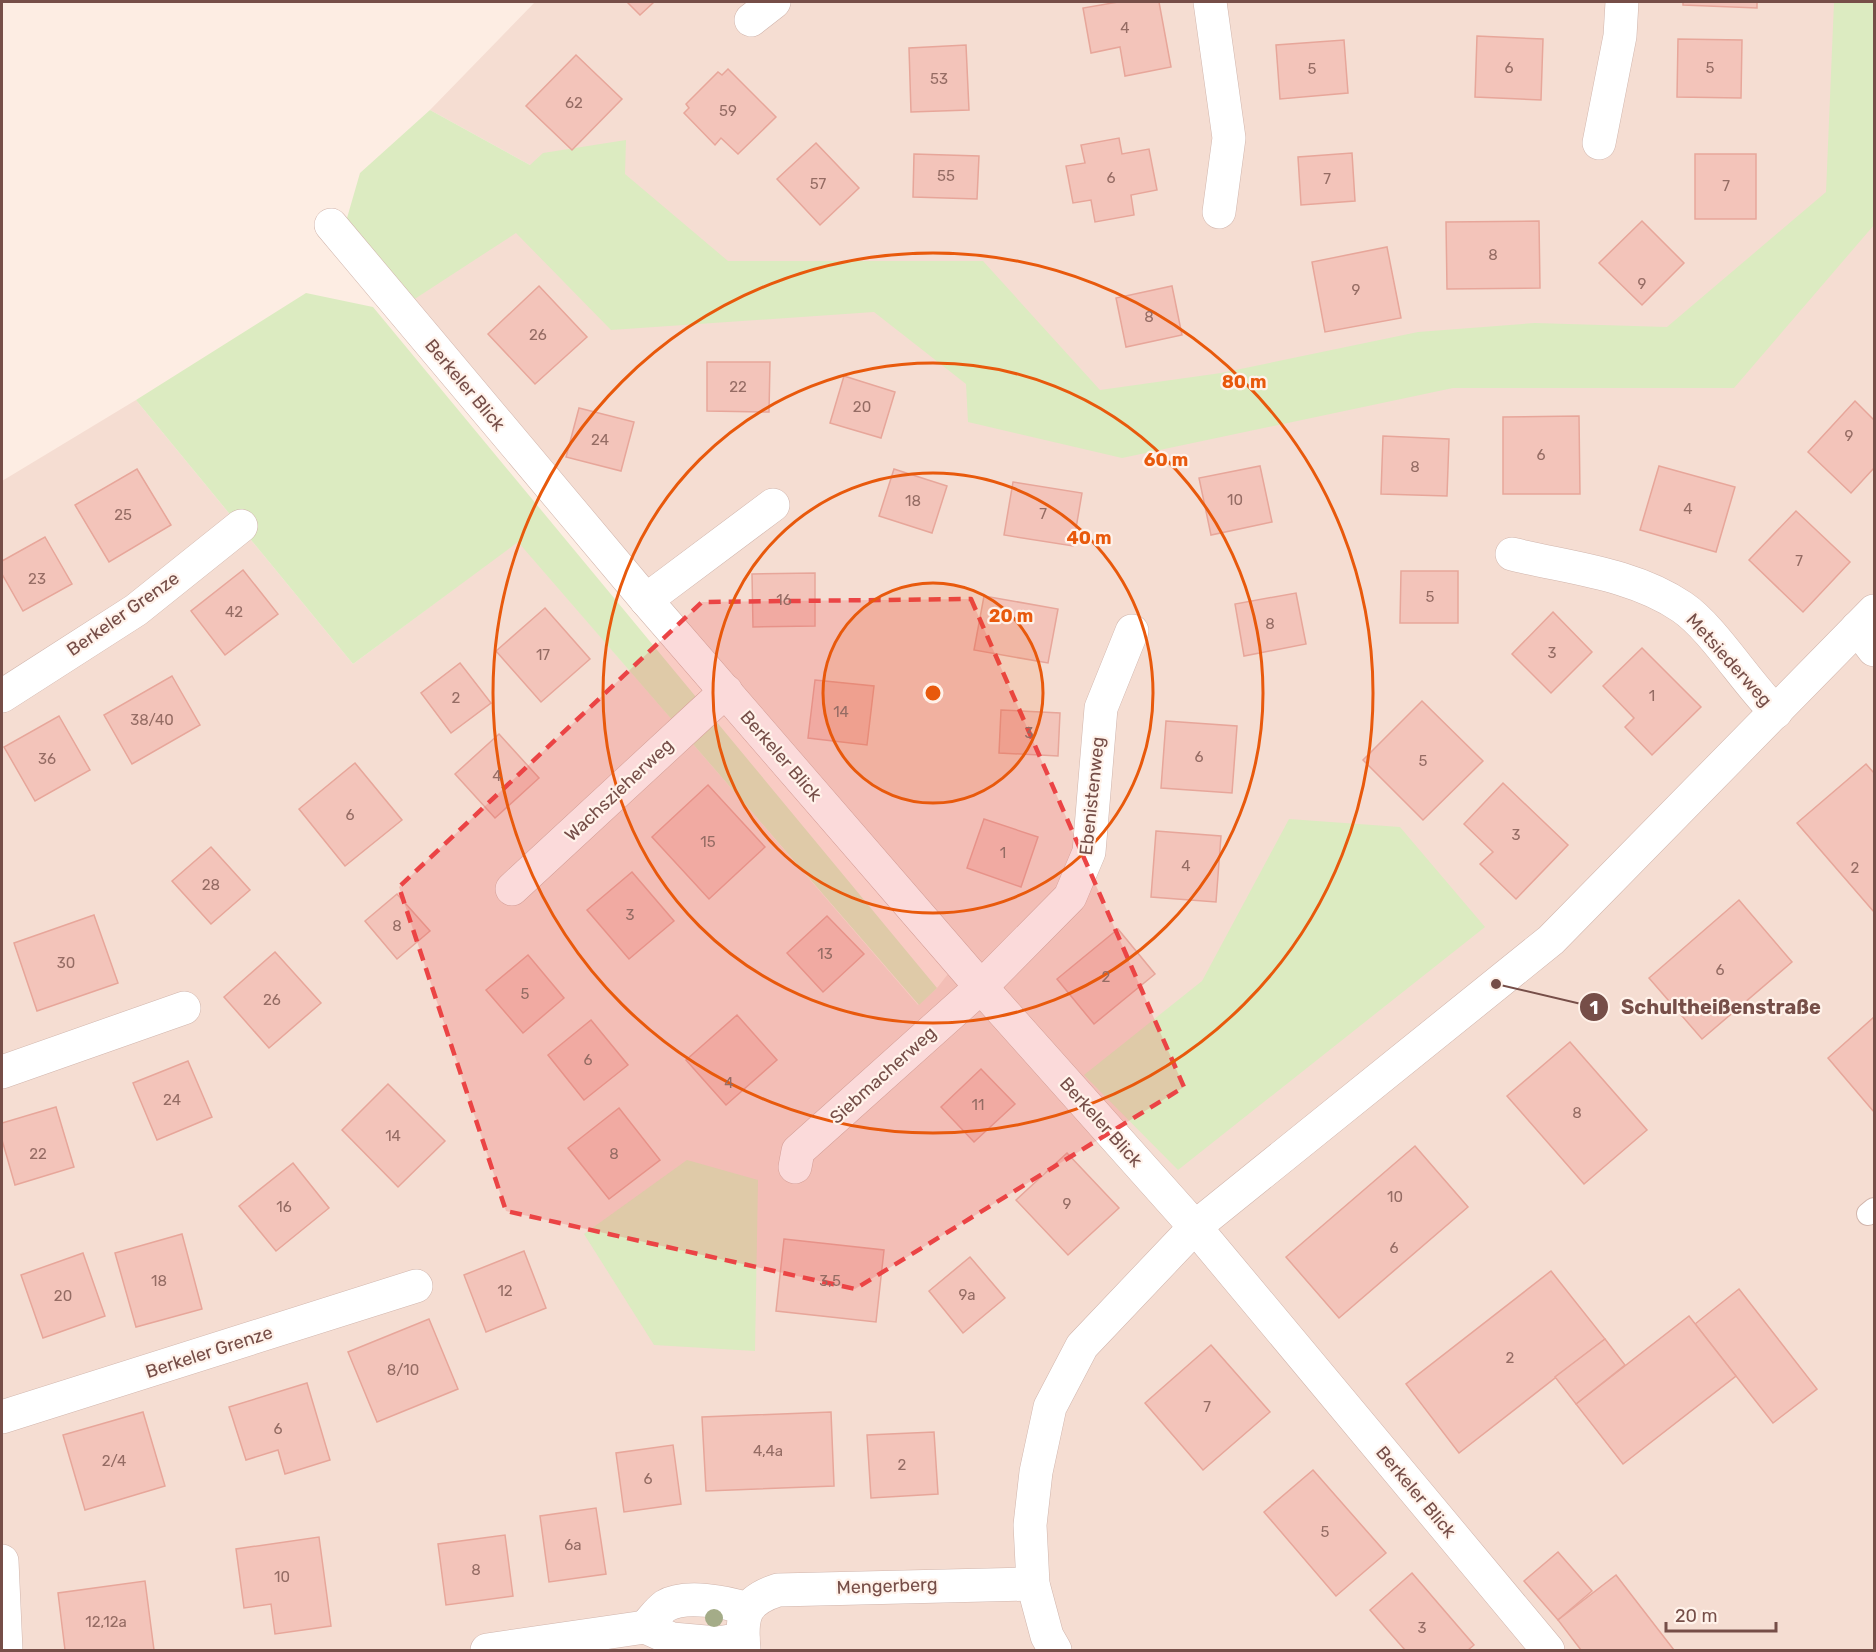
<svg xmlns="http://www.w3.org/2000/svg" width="1876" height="1652" viewBox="0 0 1876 1652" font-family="Rubik,sans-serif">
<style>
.residential{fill:#f5ddd2}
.green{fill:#dcebc1}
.building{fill:#f3c4ba;stroke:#e7a69a;stroke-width:1.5}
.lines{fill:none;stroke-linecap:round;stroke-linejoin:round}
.lane-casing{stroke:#d1b5ac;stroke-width:24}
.street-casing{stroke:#d1b5ac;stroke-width:34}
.lane{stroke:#fff;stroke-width:22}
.street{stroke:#fff;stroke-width:33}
.tree{fill:#a4ac88}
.marked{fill:#eb4445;fill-opacity:0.2;stroke:#eb4445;stroke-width:4.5;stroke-dasharray:12 8;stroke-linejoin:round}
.ring{fill:none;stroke:#e8590c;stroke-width:3}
.labels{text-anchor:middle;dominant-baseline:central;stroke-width:4.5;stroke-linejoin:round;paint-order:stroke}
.number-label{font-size:15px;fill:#956c64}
.street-label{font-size:18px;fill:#764e48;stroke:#fff2ea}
.centre{fill:#e8590c;stroke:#fff2ea;stroke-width:3}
.ring-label{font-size:18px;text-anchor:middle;font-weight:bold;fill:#e8590c;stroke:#fff2ea;stroke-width:4.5;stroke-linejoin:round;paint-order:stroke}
.leader{fill:none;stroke:#764e48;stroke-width:2}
.callout-dot{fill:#764e48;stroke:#fff2ea;stroke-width:2}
.mark-label{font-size:18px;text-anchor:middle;font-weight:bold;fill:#fff}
.callout-label{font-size:20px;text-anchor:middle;font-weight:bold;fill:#764e48;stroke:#fff2ea;stroke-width:4.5;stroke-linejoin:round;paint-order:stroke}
</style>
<rect width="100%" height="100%" fill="#fdede3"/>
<!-- residential -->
<polygon class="residential" points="535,2 1874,2 1874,1650 2,1650 2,481 136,400 353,664 518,541 918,1005 937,988 962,956 407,304 530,165 430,110"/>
<!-- green -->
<g class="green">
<polygon points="1834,2 1874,2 1874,225 1734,388 1453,388 1122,458 968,422 966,384 874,312 611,330 516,233 407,304 347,218 360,173 430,110 530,165 543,153 626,140 625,174 728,261 983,261 1100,390 1221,373 1418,332 1535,323 1667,327 1826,192"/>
<polygon points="306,293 373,307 937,988 919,1005 518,542 353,664 136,400"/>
<polygon points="1289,819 1400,827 1485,927 1178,1170 1084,1075 1202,981"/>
<polygon points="687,1160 758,1180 755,1351 654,1345 584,1234"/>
</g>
<!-- building -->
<g class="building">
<polygon points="627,2 654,2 640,15"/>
<polygon points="1118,2 1159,2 1171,67 1125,76 1120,47 1091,53 1083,8"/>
<polygon points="1683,2 1757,2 1757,8 1683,5"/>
<polygon points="1477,36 1543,39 1541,100 1475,97"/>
<polygon points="1678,39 1742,40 1741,98 1677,97"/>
<polygon points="1344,40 1348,93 1280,99 1276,45"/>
<polygon points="966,45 969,110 911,112 909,48"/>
<polygon points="576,55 622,99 572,150 526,106"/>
<polygon points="728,69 776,117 738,154 721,138 715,145 684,113 689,108 686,104 718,72 722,75"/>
<polygon points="1119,138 1122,154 1149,149 1157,190 1131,195 1134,215 1095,222 1091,200 1073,203 1066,166 1085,163 1081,145"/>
<polygon points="816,143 859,188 820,225 777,179"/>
<polygon points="1352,153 1355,201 1301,205 1298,157"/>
<polygon points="914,154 979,156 977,199 913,197"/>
<rect x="1695" y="154" width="61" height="65"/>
<polygon points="1539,221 1540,288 1447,289 1446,222"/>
<polygon points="1642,221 1684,263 1642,305 1599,263"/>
<polygon points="1387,247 1401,318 1325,332 1312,262"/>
<polygon points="539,286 587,337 535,384 488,334"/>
<polygon points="1172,286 1182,335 1126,347 1116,298"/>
<polygon points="707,362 770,362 769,412 707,411"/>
<polygon points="844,376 895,392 881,438 830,423"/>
<polygon points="1855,401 1874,420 1874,468 1851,493 1808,452"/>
<polygon points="579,408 634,422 621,471 566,457"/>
<polygon points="1579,416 1580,494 1503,494 1503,417"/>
<polygon points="1383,436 1449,439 1447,496 1381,494"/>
<polygon points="1260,466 1272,522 1211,535 1199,478"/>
<polygon points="1659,466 1735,487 1716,552 1640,530"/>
<polygon points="137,469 171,525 109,562 75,505"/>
<polygon points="894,469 947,486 932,533 879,516"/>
<polygon points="1013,482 1082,493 1073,546 1004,535"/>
<polygon points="1796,511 1850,562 1803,612 1749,560"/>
<polygon points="45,537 72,584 23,611 2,574 2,561"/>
<polygon points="243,570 278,614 225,655 191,611"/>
<polygon points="1401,571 1458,571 1458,623 1400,623"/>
<polygon points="815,573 815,626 753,627 752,574"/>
<polygon points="1296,593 1306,644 1244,656 1235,604"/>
<polygon points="984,596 1058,609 1048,663 974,650"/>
<polygon points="545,608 590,659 541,702 496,651"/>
<polygon points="1553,612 1592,652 1551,693 1512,654"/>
<polygon points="1642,648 1701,707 1652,755 1625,727 1634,718 1603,686"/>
<polygon points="460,663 491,703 451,733 421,693"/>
<polygon points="172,676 200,725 132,764 104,715"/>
<polygon points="815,680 874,686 867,745 808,738"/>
<polygon points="1422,701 1483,761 1423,820 1363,760"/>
<polygon points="1001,710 1060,713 1058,756 999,753"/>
<polygon points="59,716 90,770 35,801 4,747"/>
<polygon points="1166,721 1237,726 1232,793 1161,788"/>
<polygon points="499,734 539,778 495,818 455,774"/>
<polygon points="355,763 402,820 345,866 299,809"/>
<polygon points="1866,764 1874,773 1874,912 1797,823"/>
<polygon points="1503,783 1568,845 1516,899 1480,864 1493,852 1464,824"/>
<polygon points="708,785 765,847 709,899 652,837"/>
<polygon points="984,819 1038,837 1021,887 967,868"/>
<polygon points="1156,831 1221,836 1216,902 1151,897"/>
<polygon points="211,847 250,890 211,924 172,881"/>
<polygon points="632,872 674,921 629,959 587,910"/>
<polygon points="397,894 430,931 397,959 365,921"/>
<polygon points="1739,900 1792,962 1702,1039 1649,978"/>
<polygon points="94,915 118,983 37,1011 14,943"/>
<polygon points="827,916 864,954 823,992 787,953"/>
<polygon points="1118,929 1155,974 1094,1024 1057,979"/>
<polygon points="275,952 321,1003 269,1048 224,997"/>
<polygon points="528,955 564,998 523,1033 486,990"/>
<polygon points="737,1015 777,1060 726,1105 686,1060"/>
<polygon points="1874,1017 1874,1112 1828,1058"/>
<polygon points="591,1020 628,1065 584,1100 548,1055"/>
<polygon points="1570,1042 1647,1130 1584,1184 1507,1096"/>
<polygon points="188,1061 212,1117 157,1140 133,1083"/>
<polygon points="981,1069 1015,1104 974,1142 941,1107"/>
<polygon points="388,1084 445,1141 398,1187 342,1130"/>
<polygon points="56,1107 74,1167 15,1185 2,1140 2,1123"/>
<polygon points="619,1108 660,1160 609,1199 568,1148"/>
<polygon points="1415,1146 1468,1207 1339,1318 1286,1257"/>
<polygon points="1067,1153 1119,1208 1068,1255 1016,1200"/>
<polygon points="293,1163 329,1208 276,1251 239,1206"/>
<polygon points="182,1234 202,1309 136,1327 115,1253"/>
<polygon points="784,1239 884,1250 876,1322 776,1311"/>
<polygon points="524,1251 546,1308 486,1332 464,1275"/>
<polygon points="83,1253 105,1316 43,1338 21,1275"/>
<polygon points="970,1257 1005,1298 963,1333 929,1291"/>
<polygon points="1551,1271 1605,1339 1459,1453 1406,1384"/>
<polygon points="1739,1289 1817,1389 1773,1423 1695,1324"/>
<polygon points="1689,1316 1736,1376 1623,1464 1576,1404"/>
<polygon points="429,1319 458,1389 377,1422 348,1352"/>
<polygon points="1605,1339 1625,1365 1576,1404 1555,1377"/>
<polygon points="1211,1345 1270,1412 1203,1470 1145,1403"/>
<polygon points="307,1383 330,1460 285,1474 278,1450 246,1460 229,1407"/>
<polygon points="143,1412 165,1486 85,1510 63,1435"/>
<polygon points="831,1412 834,1486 706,1491 702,1417"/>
<polygon points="934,1432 938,1494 871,1498 867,1435"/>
<polygon points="673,1445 681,1504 624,1512 616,1453"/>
<polygon points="1313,1470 1386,1553 1336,1596 1264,1512"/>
<polygon points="596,1508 606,1574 549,1582 540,1516"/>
<polygon points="505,1535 513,1596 446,1605 438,1544"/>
<polygon points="319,1537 331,1626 275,1634 271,1604 244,1608 236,1549"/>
<polygon points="1558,1552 1592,1591 1558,1620 1524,1581"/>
<polygon points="1412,1573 1474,1645 1468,1650 1405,1650 1370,1610"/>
<polygon points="1616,1575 1674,1650 1581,1650 1558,1620"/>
<polygon points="145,1581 154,1650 65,1650 58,1593"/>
</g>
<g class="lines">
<defs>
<polyline id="lane" points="1868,1214 1874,1209"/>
<g id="street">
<polyline points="1210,2 1229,138 1219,212"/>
<polyline points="751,20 774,2"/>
<polyline points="1599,143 1620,36 1622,2"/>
<polyline points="331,225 646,600 981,987 1195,1227 1548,1650"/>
<path d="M1512,554C1568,568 1632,573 1682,607C1713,628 1746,683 1776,712"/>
<polyline points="646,600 773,505"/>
<polyline points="1857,628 1874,650"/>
<polyline points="2,696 136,610 241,526"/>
<polyline points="512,889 726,691"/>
<polyline points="2,1072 184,1008"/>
<polyline points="795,1167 798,1151 981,987 1070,897 1089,852 1101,708 1132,631"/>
<polyline points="2,1417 416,1286"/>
<polyline points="2,1561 6,1650"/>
<path d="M645,1627C651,1621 658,1611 665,1606C685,1594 727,1602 747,1609"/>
<polyline points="487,1650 645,1627 672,1639 717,1643 743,1639"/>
<path d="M744,1650C741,1617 743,1601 778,1590L1033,1584"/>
<polyline points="1055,1650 1047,1636 1033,1584 1030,1525 1036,1472 1050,1407 1082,1346 1195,1227 1551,940 1874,611"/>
</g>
</defs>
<!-- lane casing -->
<use href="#lane" class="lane-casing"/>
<!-- street casing -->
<use href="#street" class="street-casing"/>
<!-- lane -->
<use href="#lane" class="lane"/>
<!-- street -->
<use href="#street" class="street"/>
</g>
<!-- trees -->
<circle class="tree" cx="714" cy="1618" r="9"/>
<!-- marked area -->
<path class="marked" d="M971,599L1184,1087L855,1289L506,1211L399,887L702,602Z"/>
<!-- distance rings -->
<circle cx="933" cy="693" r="110" fill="#e8590c" fill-opacity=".12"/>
<g class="ring">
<circle cx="933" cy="693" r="110"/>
<circle cx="933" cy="693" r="220"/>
<circle cx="933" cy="693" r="330"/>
<circle cx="933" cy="693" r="440"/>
</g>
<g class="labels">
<!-- number labels -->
<g class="number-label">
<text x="1125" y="28">4</text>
<text x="1509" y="68">6</text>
<text x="1710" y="68">5</text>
<text x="1312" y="69">5</text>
<text x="939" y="79">53</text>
<text x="574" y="103">62</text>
<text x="728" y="111">59</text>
<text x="946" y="176">55</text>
<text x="1111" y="178">6</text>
<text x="1327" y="179">7</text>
<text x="818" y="184">57</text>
<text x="1726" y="186">7</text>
<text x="1493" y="255">8</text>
<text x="1642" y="284">9</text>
<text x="1356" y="290">9</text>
<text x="1149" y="317">8</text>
<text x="538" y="335">26</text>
<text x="738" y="387">22</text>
<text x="862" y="407">20</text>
<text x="1849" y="436">9</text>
<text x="600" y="440">24</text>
<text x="1541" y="455">6</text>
<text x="1415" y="467">8</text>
<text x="1235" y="500">10</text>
<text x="913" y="501">18</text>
<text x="1688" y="509">4</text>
<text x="1043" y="514">7</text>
<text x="123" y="515">25</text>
<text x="1799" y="561">7</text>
<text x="37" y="579">23</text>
<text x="1430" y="597">5</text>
<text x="784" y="600">16</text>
<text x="234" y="612">42</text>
<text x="1270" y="624">8</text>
<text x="1552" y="653">3</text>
<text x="543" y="655">17</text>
<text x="1652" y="696">1</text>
<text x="456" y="698">2</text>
<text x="841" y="712">14</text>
<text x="152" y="720">38/40</text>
<text x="1029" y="733">3</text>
<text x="1199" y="757">6</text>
<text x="47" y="759">36</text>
<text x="1423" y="761">5</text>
<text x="497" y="776">4</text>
<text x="350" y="815">6</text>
<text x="1516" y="835">3</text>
<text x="708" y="842">15</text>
<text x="1003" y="853">1</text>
<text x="1186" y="866">4</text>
<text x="1855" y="868">2</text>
<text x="211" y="885">28</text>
<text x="630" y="915">3</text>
<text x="397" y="926">8</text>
<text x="825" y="954">13</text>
<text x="66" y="963">30</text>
<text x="1720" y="970">6</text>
<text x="1106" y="977">2</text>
<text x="525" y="994">5</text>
<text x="272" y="1000">26</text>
<text x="588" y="1060">6</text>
<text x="729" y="1083">4</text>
<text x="172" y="1100">24</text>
<text x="978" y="1105">11</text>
<text x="1577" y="1113">8</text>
<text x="393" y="1136">14</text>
<text x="38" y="1154">22</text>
<text x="614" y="1154">8</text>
<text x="1395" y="1197">10</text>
<text x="1067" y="1204">9</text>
<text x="284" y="1207">16</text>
<text x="1394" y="1248">6</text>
<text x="159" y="1281">18</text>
<text x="830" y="1281">3,5</text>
<text x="505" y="1291">12</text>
<text x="967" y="1295">9a</text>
<text x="63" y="1296">20</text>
<text x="1510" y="1358">2</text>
<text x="403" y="1370">8/10</text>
<text x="1207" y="1407">7</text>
<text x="278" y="1429">6</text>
<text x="768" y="1451">4,4a</text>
<text x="114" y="1461">2/4</text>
<text x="902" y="1465">2</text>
<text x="648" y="1479">6</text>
<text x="1325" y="1532">5</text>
<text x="573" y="1545">6a</text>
<text x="476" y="1570">8</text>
<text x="282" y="1577">10</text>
<text x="106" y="1622">12,12a</text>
<text x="1422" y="1628">3</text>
</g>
<!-- street labels -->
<g class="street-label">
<text transform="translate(465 385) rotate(50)">Berkeler Blick</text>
<text transform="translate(123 614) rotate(-35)">Berkeler Grenze</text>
<text transform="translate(1729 660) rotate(48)">Metsiederweg</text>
<text transform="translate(781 756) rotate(49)">Berkeler Blick</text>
<text transform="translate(619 790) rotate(-43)">Wachszieherweg</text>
<text transform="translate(1092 796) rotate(-84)">Ebenistenweg</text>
<text transform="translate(883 1075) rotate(-42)">Siebmacherweg</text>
<text transform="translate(1101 1122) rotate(48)">Berkeler Blick</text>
<text transform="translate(209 1352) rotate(-18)">Berkeler Grenze</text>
<text transform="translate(1416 1492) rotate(50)">Berkeler Blick</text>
<text transform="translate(887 1586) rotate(-2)">Mengerberg</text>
</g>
</g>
<circle cx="933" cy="693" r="9" class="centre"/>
<g class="ring-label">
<text x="1244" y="388">80 m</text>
<text x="1166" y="466">60 m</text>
<text x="1089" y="544">40 m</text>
<text x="1011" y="622">20 m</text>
</g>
<!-- callouts -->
<path class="leader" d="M1496 984L1594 1007"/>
<g class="callout-dot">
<circle cx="1496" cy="984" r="6"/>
<circle cx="1594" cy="1007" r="15"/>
</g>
<g class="mark-label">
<text x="1594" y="1014">1</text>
</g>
<g class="callout-label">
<text x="1721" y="1014">Schultheißenstraße</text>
</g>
<!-- border -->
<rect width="1876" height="1652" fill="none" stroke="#764e48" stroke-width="6"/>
<!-- scale -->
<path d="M1666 1622v9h110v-9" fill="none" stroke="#764e48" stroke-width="3"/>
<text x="1675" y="1622" font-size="18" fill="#764e48" stroke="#fff2ea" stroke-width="4.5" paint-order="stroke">20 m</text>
</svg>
